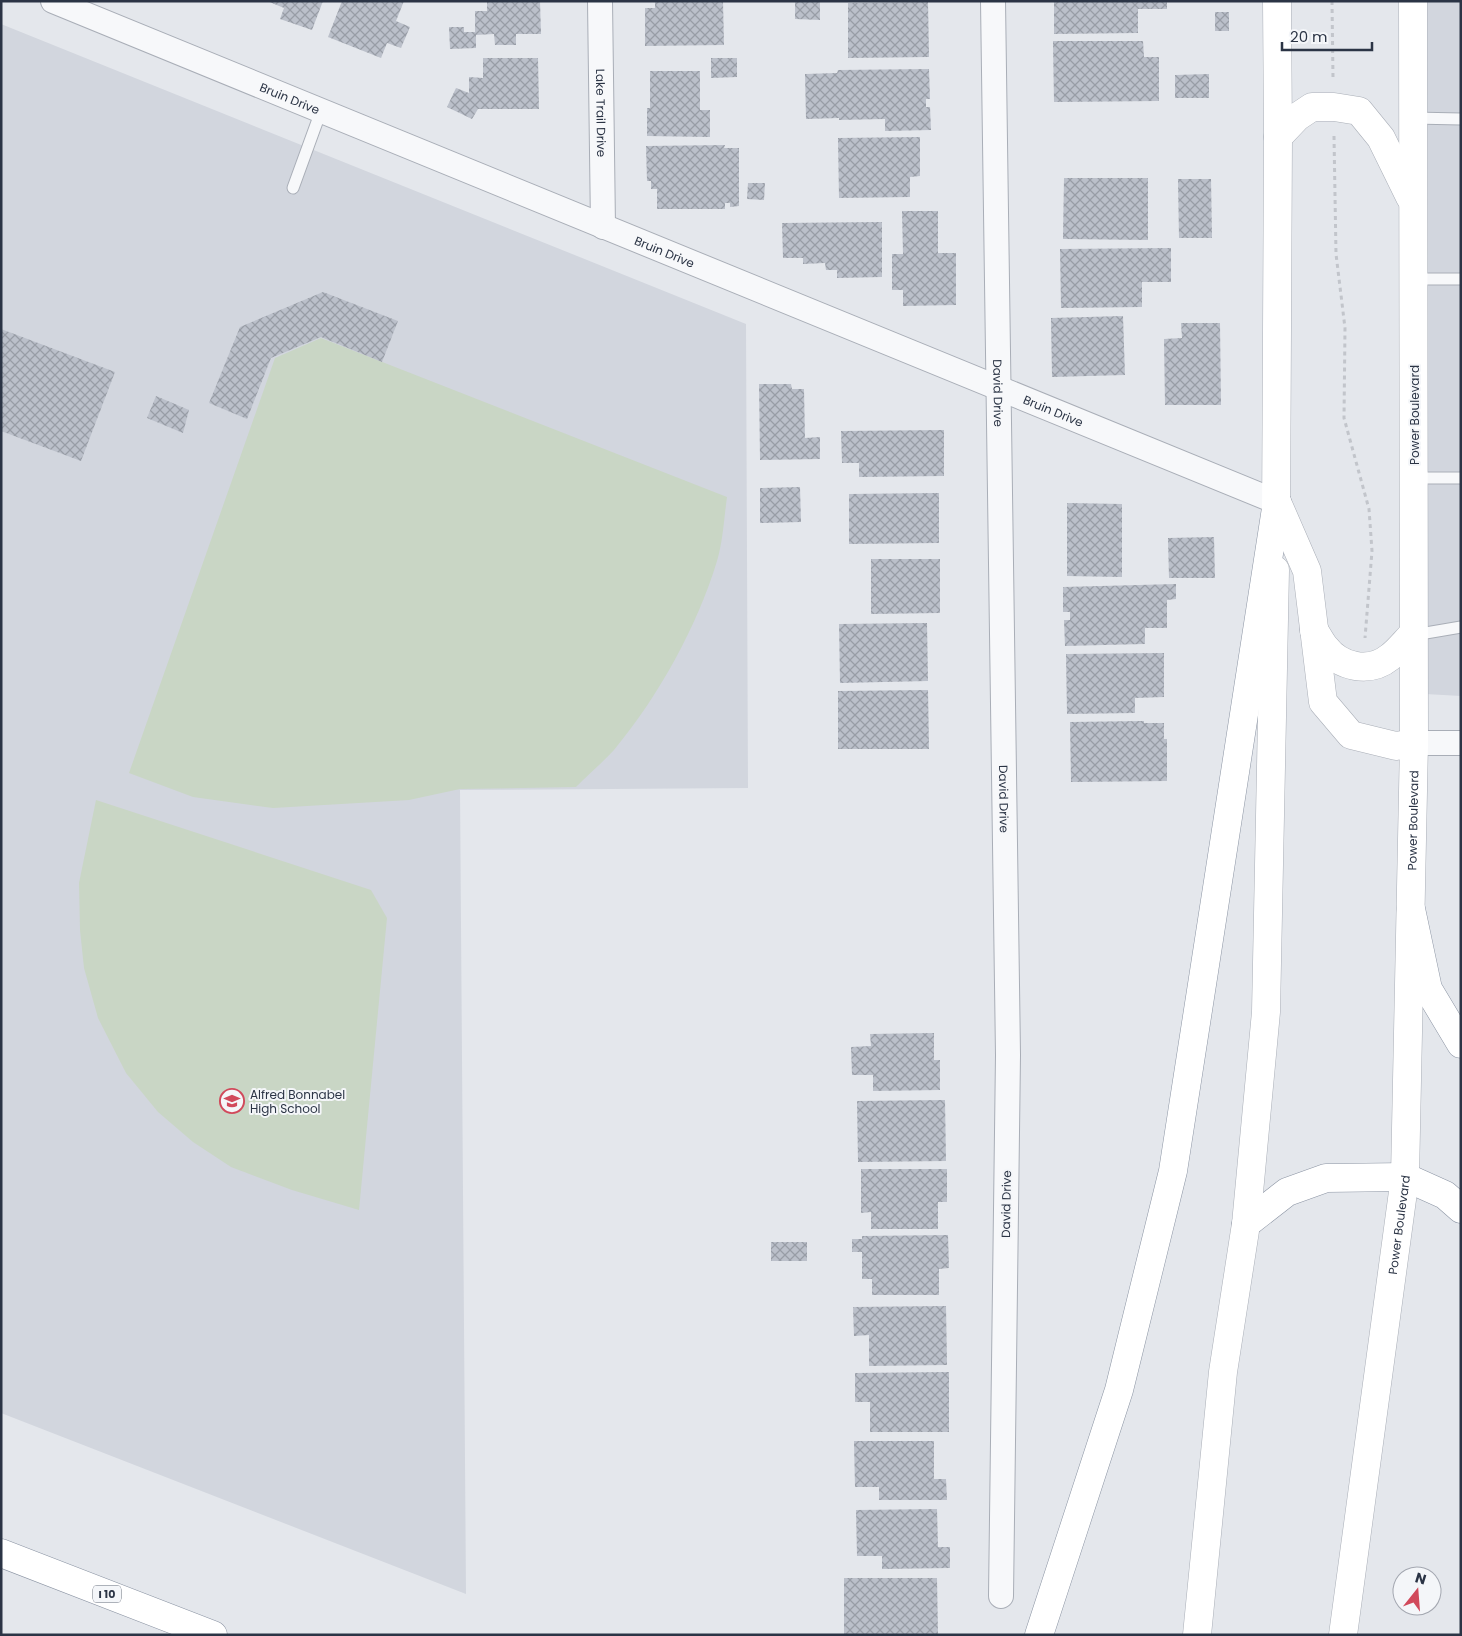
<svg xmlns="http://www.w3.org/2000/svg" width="1462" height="1636" viewBox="0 0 1462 1636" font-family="Poppins,sans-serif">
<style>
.built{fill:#d2d6de}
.pitch{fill:#c9d6c5}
.building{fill:url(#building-cross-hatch)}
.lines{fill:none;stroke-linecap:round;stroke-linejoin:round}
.lane-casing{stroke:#a9aeb7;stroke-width:13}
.street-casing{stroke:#a9aeb7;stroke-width:26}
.secondary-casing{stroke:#a9aeb7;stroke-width:29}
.highway-casing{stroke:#8b94a3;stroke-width:29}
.path{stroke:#c2c5cb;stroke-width:3;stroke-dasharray:4 4;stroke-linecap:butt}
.lane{stroke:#f7f8fa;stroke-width:11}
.street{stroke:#f7f8fa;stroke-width:24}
.secondary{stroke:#fff;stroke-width:28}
.highway{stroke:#fff;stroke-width:28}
.labels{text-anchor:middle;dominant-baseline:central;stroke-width:4;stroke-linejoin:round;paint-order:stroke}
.shield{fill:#f4f6f9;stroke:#676e7b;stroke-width:1}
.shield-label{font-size:11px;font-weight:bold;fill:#2b3445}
.street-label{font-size:12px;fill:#2b3445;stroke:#f4f6f9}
.poi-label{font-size:12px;fill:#2b3445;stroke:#f4f6f9;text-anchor:start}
</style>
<defs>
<pattern id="building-cross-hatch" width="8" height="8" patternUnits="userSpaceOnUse" patternTransform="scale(1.25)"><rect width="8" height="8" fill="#bbc0ca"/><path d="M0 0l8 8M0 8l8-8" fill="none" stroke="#989da6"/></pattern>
</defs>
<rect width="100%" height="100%" fill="#e4e7ec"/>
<!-- built -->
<g class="built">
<polygon points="1424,1 1461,1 1461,696 1425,694"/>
<polygon points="1,24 746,324 748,788 460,790 466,1594 1,1413"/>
</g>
<!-- pitch -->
<g class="pitch">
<path d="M321,338L727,497C724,518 723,541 717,561C697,627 658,697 614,750C602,763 588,775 576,787L460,789L409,800L273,808L193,797L129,773L275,358Z"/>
<polygon points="96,800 371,890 387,918 359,1210 292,1190 231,1167 193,1142 158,1112 126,1073 98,1018 84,968 80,930 79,883"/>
</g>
<!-- building -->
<g class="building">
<polygon points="267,1 323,1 312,30 280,19 284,8"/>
<polygon points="342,1 404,1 396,21 410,27 401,48 387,43 381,58 328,37"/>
<polygon points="487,1 540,1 541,34 516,34 516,45 495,45 494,34 476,35 476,48 450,49 449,27 464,27 464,32 475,32 475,11 487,11"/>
<polygon points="655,1 723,1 724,45 645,46 645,8 655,8"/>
<polygon points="795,1 820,1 820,20 795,19"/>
<polygon points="1054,1 1167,1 1167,9 1138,9 1138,33 1054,34"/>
<polygon points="928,2 929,57 848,58 848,3"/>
<rect x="1215" y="12" width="14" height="19"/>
<polygon points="1053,41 1143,41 1144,57 1159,57 1159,101 1054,102"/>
<polygon points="483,58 538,58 539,109 478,109 472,119 447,107 456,88 469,93 469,77 483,78"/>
<polygon points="711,58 737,58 737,77 711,78"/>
<polygon points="929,69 930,99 926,99 926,107 930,107 931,130 885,131 885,119 839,120 839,118 806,119 805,74 837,73 838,70"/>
<polygon points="650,71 700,71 700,110 710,110 710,137 647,136 647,108 650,108"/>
<polygon points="1209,74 1209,98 1175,98 1175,75"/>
<polygon points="920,137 920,176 910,177 910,197 839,198 838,138"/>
<polygon points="725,145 724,148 739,148 739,206 730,207 730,203 725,203 725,209 657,209 657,189 651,189 651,181 647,181 646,146"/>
<polygon points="1064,178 1148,178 1148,240 1063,239"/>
<polygon points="1178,179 1211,179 1212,238 1179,238"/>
<polygon points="748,183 765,183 764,200 747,199"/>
<polygon points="902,211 938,211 938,253 956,253 956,305 903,306 903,290 892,290 892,254 903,254"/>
<polygon points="882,222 882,277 837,278 837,270 826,270 825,263 803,264 803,258 783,258 782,223"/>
<polygon points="1171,248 1171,282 1142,282 1142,307 1061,308 1060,249"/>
<polygon points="323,292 398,321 382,362 321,337 271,358 247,419 209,403 240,327"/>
<polygon points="1123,316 1125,375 1052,377 1051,318"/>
<polygon points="1181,323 1220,323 1221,405 1165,405 1164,339 1182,338"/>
<polygon points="1,329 115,372 81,461 1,431"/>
<polygon points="759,384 791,384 792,389 804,389 805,438 820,437 820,459 760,460"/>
<polygon points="156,396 189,410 183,433 147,418"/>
<polygon points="944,430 944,476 859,477 859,463 842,463 841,431"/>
<polygon points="800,487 801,522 760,523 760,488"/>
<polygon points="939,493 939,543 849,544 849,494"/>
<polygon points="1067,503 1122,504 1122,577 1067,576"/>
<polygon points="1214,537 1215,578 1169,578 1168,538"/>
<polygon points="871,559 940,559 940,613 871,614"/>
<polygon points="1176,584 1176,599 1167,600 1167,628 1145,628 1145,644 1065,646 1064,620 1070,620 1070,612 1063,612 1063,587"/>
<polygon points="927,623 928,681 840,683 839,624"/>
<polygon points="1164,653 1164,697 1135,698 1135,713 1067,714 1066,654"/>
<polygon points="928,690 929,749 838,749 838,691"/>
<polygon points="1144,721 1144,723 1164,723 1164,739 1167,739 1167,781 1071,782 1070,722"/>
<polygon points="934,1033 934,1060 940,1060 940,1090 873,1091 873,1075 852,1075 851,1047 871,1046 870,1034"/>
<polygon points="945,1100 946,1161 858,1162 857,1101"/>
<polygon points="861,1169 947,1169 947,1202 938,1202 938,1229 871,1229 871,1212 861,1213"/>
<polygon points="948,1235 949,1268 939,1269 939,1295 872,1295 872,1279 862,1279 862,1252 852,1252 852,1239 862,1239 862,1236"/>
<rect x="771" y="1242" width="36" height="19"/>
<polygon points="946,1306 947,1365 869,1366 869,1335 854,1336 853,1307"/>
<polygon points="949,1372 949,1432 870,1432 870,1402 855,1402 855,1373"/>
<polygon points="854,1441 934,1441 934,1479 946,1479 947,1500 879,1500 879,1487 855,1487"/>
<polygon points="937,1509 938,1547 950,1547 950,1568 882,1569 882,1556 857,1556 856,1510"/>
<polygon points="844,1578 937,1578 938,1635 844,1635"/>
</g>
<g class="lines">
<defs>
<g id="lane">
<polyline points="1413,118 1461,119"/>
<polyline points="293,188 321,111"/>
<polyline points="1413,279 1461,279"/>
<polyline points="1414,478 1461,478"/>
<polyline points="1414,635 1461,627"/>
</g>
<g id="street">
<path id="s1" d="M53,1L1277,502"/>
<path id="s2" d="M600,1L603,227"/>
<path id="s3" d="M993,1L1008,1055L1001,1596"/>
<polyline points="1414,743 1461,743"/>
</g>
<g id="secondary">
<polyline points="1278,137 1297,117 1312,107 1334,107 1359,111 1381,138 1410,197"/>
<polyline points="1277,502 1307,571 1323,702 1351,735 1396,746 1414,743"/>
<polyline points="1276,525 1278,137 1277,1"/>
<path d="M1314,630C1318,636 1321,642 1325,647C1340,667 1369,674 1390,657C1398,651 1405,642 1412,635"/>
<polyline points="1197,1635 1223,1372 1246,1224 1266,1012 1275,570"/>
<path id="s4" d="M1343,1635L1405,1177L1414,743L1413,1"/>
</g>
<g id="highway">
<polyline points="1411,909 1428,989 1461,1044"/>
<polyline points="1246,1224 1287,1192 1326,1178 1405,1177 1445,1195 1461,1209"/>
<polyline points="1,1553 213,1635"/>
<polyline points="1039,1635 1119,1390 1173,1171 1277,502"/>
</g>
</defs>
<!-- lane casing -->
<use href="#lane" class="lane-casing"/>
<!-- street casing -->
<use href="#street" class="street-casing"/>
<!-- secondary casing -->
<use href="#secondary" class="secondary-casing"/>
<!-- highway casing -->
<use href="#highway" class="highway-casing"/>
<!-- path -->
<g class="path">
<polyline points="1332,1 1333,78"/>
<polyline points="1334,136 1336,254 1345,328 1344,418 1369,509 1372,551 1365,638"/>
</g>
<!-- lane -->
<use href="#lane" class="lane"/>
<!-- street -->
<use href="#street" class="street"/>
<!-- secondary -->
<use href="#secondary" class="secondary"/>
<!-- highway -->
<use href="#highway" class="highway"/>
</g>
<!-- icons -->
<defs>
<symbol id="school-ring" viewBox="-11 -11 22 22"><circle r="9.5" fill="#f4f6f9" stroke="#d1495b" stroke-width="1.5"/><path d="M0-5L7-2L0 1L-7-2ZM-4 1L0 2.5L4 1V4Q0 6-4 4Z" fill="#d1495b"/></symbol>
</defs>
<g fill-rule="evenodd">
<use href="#school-ring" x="218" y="1087" width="28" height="28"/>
</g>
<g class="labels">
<!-- shield labels -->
<rect class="shield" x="93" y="1585.5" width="28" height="17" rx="4"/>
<g class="shield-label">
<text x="107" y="1594">I 10</text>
</g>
<!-- street labels -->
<g class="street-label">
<text stroke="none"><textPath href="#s1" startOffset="256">Bruin Drive</textPath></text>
<text stroke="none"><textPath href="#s2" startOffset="112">Lake Trail Drive</textPath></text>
<text stroke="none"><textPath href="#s1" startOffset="661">Bruin Drive</textPath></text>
<text stroke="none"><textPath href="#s3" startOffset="392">David Drive</textPath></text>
<text stroke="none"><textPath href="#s1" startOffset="1081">Bruin Drive</textPath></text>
<text transform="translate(1414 415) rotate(-90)">Power Boulevard</text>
<text stroke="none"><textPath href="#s3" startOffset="798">David Drive</textPath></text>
<text stroke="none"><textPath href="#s4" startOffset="819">Power Boulevard</textPath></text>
<text transform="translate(1006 1204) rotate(-89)">David Drive</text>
<text stroke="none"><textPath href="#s4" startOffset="414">Power Boulevard</textPath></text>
</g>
<!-- poi labels -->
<g class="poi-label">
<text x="250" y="1094">Alfred Bonnabel<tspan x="250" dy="14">High School</tspan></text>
</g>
</g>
<!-- border -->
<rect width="1462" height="1636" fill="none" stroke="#2b3445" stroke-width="5"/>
<!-- north arrow -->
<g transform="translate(1417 1591) rotate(17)"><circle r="24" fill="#f4f6f9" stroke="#a4a8b1"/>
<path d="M0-4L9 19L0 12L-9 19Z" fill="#d1495b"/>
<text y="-8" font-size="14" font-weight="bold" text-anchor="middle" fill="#2b3445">N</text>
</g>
<!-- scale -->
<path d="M1282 42v8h90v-8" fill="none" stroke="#2b3445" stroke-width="2.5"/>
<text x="1290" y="42" font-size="15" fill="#2b3445" stroke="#f4f6f9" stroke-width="4" paint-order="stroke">20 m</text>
</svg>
